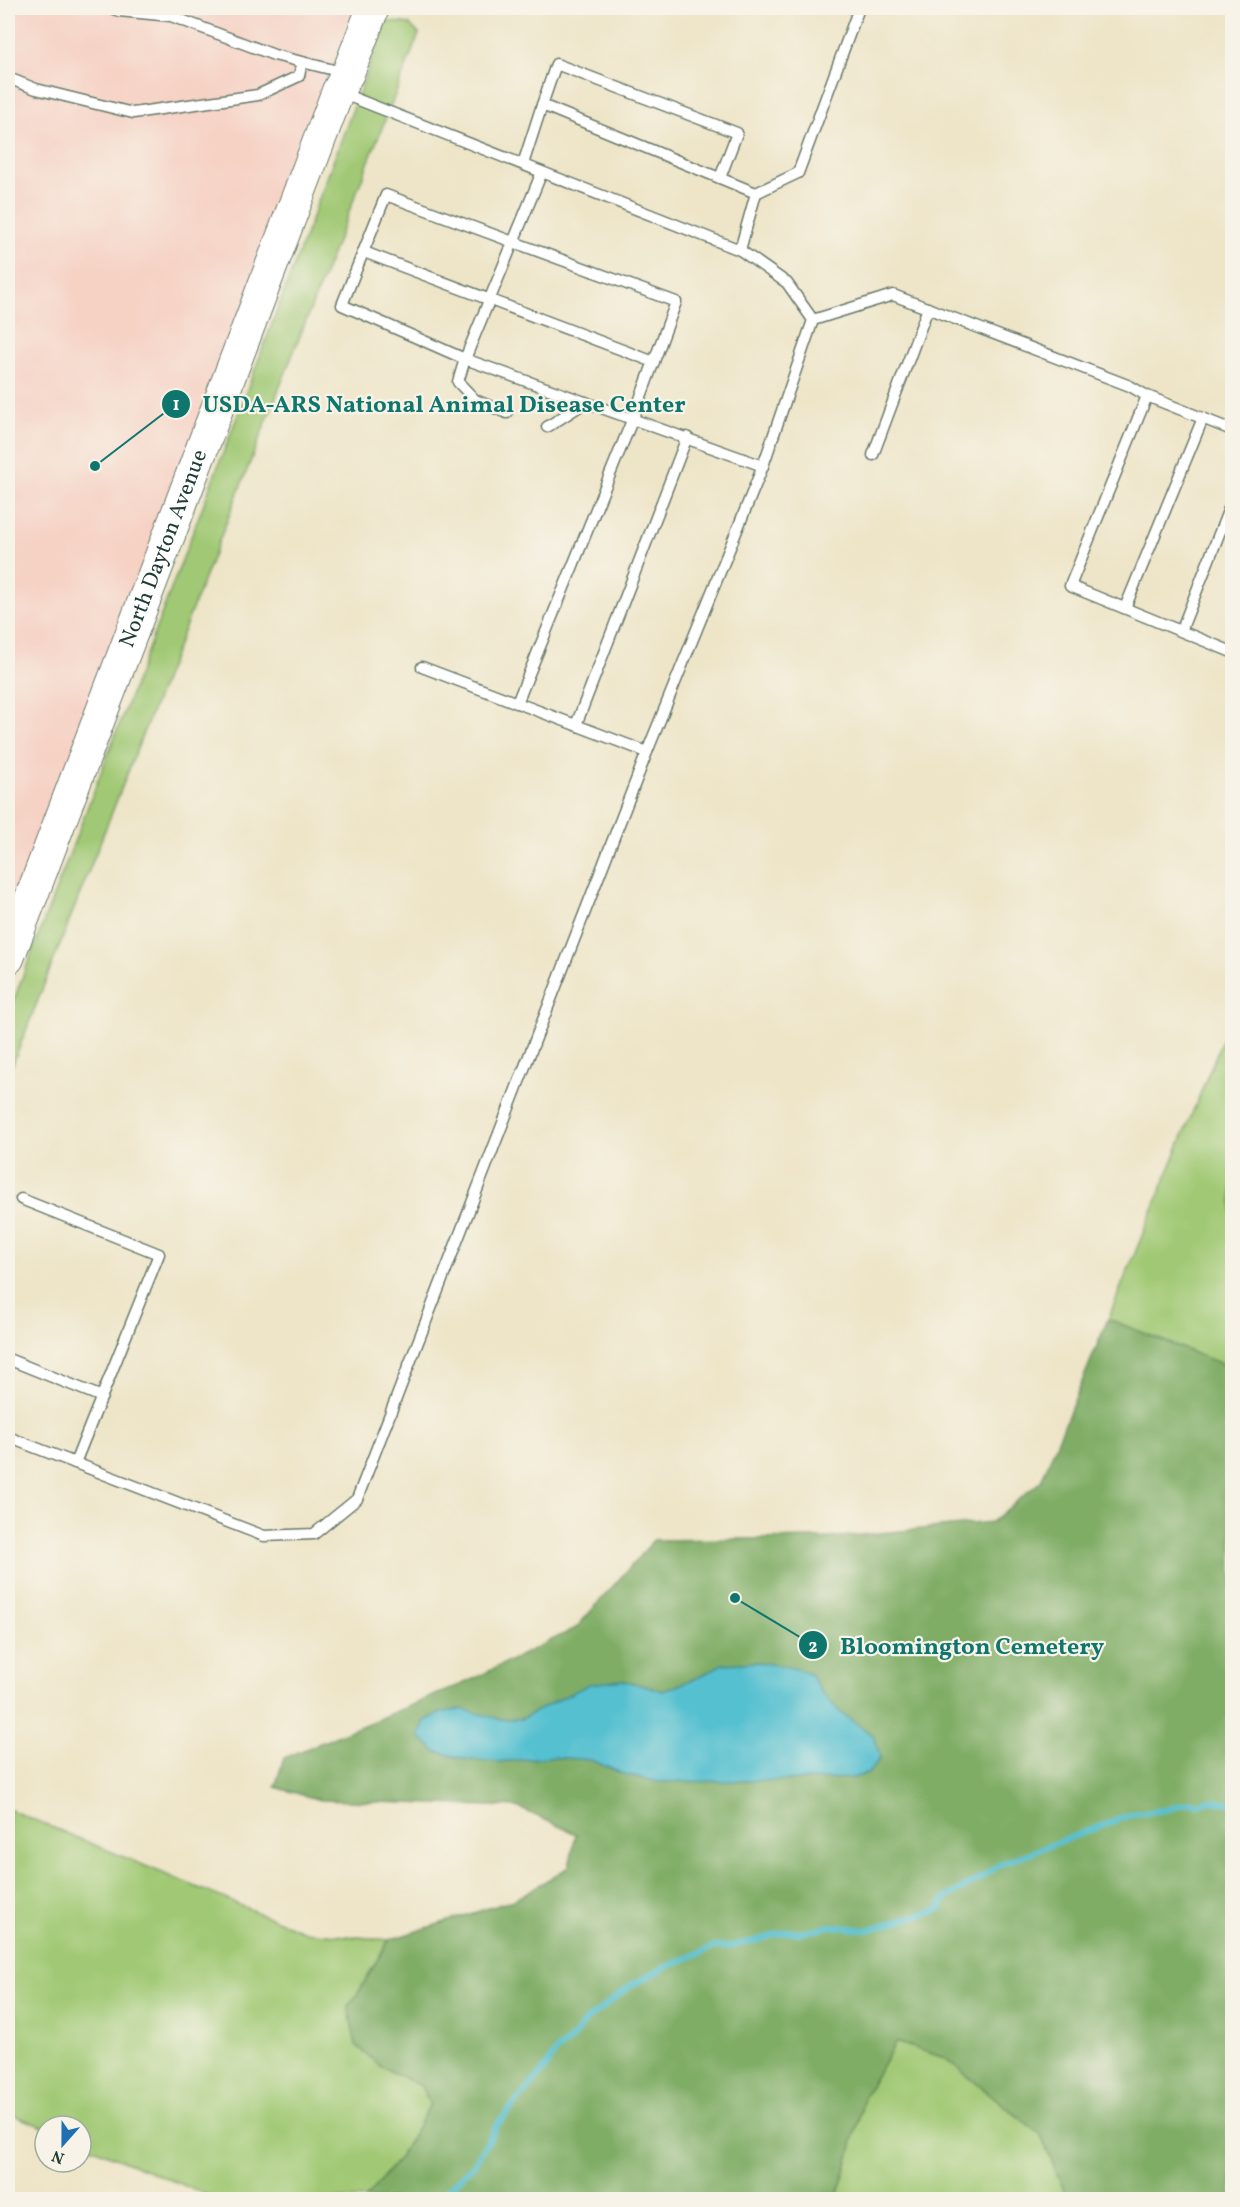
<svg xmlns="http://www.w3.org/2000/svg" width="1240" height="2207" viewBox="0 0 1240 2207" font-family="Vollkorn,serif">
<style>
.built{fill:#f6d2c5}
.green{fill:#a1c974;stroke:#608354;stroke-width:1.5}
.forest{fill:#80ad66;stroke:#50754d;stroke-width:1.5}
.water{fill:#55c0d0;stroke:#3a7e82;stroke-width:1.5}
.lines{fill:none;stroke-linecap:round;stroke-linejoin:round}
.stream{stroke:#55c0d0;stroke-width:6}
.service-casing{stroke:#677868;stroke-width:13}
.secondary-casing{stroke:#677868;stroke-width:34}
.service{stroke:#fff;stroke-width:10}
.secondary{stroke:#fff;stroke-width:32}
.labels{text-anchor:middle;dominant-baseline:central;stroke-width:4.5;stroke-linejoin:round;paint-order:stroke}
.street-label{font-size:22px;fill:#1f3d34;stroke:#f7f3e8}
.leader{fill:none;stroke:#0f766e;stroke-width:2}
.callout-dot{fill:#0f766e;stroke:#f7f3e8;stroke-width:2}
.mark-label{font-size:18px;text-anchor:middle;font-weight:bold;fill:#fff}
.callout-label{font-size:24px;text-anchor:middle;font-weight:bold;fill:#0f766e;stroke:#f7f3e8;stroke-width:4.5;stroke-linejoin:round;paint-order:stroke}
</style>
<rect width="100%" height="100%" fill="#f7f3e8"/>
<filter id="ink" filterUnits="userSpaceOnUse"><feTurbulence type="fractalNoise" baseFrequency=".0167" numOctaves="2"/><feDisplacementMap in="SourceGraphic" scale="12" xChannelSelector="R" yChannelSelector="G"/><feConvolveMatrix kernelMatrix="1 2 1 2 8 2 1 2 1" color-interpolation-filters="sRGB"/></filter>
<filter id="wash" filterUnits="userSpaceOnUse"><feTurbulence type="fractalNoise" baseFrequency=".008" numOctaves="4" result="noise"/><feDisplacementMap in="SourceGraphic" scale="24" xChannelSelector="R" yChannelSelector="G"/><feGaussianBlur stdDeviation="1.35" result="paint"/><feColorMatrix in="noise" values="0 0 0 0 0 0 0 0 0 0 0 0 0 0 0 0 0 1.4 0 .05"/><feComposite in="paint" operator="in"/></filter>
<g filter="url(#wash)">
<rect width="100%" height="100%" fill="#eee5c8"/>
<!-- built -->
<polygon class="built" points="8,8 359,8 8,924"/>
<!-- green -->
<g class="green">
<polygon points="386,21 409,24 419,34 8,1076 8,1015 240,409"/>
<polygon points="1232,1016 1232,1368 1108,1319"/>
<polygon points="8,1809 305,1932 389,1940 357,1995 348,2006 380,2066 421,2086 430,2105 399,2158 365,2199 217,2199 81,2143 81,2126 45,2126 45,2128 8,2113"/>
<polygon points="896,2042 945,2058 1040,2134 1068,2199 836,2200 848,2161 865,2094"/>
</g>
<!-- forest -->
<polygon class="forest" points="1108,1319 1232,1368 1232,2199 1068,2199 1040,2134 945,2058 896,2042 865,2094 848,2161 836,2199 365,2199 399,2158 430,2105 421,2086 380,2066 356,2045 348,2006 357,1995 389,1940 514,1900 569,1867 576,1834 517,1807 320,1800 275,1787 284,1758 467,1682 576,1628 654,1540 830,1538 992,1522 1041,1481"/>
<!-- water -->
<polygon class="water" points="758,1662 794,1668 810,1674 820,1691 840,1712 874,1736 880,1758 869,1773 853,1778 813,1780 659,1782 623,1774 591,1760 549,1757 499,1762 464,1759 435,1751 419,1736 425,1721 440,1713 461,1709 500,1719 521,1719 589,1684 622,1680 663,1691 699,1677 722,1664"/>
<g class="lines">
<!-- stream -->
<polyline class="stream" points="437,2200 473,2166 499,2122 544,2070 557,2050 570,2041 585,2022 630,1986 664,1968 714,1947 726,1947 755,1941 788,1931 799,1933 831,1926 867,1930 940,1909 944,1899 975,1882 1001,1864 1133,1814 1166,1810 1191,1802 1197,1805 1208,1801 1232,1803"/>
</g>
</g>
<g filter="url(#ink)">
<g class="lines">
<defs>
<g id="service">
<polyline points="111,8 119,11 171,16 274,55 346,73"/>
<polyline points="8,78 36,89 133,113 258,95 299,76 302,62"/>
<polyline points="341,93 740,250 756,193 542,105 523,164"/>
<polyline points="542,105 556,64 737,133 720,178"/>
<polyline points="756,193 798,173 859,8"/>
<polyline points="740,250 787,283 813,320 763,466"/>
<polyline points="364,252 654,362"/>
<polyline points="813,320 893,295 1130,386 1147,396 1232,430"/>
<polyline points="1147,396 1070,586 1232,652"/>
<polyline points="507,413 475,400 458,382 465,359 342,305 386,195 676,302 633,418 517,703"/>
<polyline points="547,427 586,402"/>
<polyline points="873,455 928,308"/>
<polyline points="1125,608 1203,418"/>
<polyline points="1181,631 1232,501"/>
<polyline points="422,667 647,752"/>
<polyline points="576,725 687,437"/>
<polyline points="21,1199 159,1254 75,1463"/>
<polyline points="8,1359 102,1397"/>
<polyline points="8,1437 264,1536 314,1534 357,1499 647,752 763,466 465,359 542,172"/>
</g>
<g id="secondary">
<path id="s1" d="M8,958L338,91L348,73L373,8"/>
</g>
</defs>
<!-- service casing -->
<use href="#service" class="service-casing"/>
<!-- secondary casing -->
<use href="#secondary" class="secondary-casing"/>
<!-- service -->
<use href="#service" class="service"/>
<!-- secondary -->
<use href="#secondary" class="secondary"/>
</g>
</g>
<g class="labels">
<!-- street labels -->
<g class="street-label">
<text stroke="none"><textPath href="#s1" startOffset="438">North Dayton Avenue</textPath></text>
</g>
</g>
<!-- callouts -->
<path class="leader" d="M95 466L176 404M735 1598L813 1645"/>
<g class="callout-dot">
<circle cx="95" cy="466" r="6"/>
<circle cx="735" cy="1598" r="6"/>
<circle cx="176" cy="404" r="15"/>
<circle cx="813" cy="1645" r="15"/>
</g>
<g class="mark-label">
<text x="176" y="410">1</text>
<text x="813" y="1652">2</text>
</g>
<g class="callout-label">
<text x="444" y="412">USDA-ARS National Animal Disease Center</text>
<text x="972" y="1654">Bloomington Cemetery</text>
</g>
<!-- margin -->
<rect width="1240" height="2207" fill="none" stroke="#f7f3e8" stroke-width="30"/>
<!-- north arrow -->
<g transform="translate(63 2144) rotate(201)"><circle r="28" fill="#f7f3e8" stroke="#a1aaa0" stroke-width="1.5"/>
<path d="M0-4.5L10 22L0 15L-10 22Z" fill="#1f6fb2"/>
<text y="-9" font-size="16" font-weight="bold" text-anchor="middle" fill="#1f3d34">N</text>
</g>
</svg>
